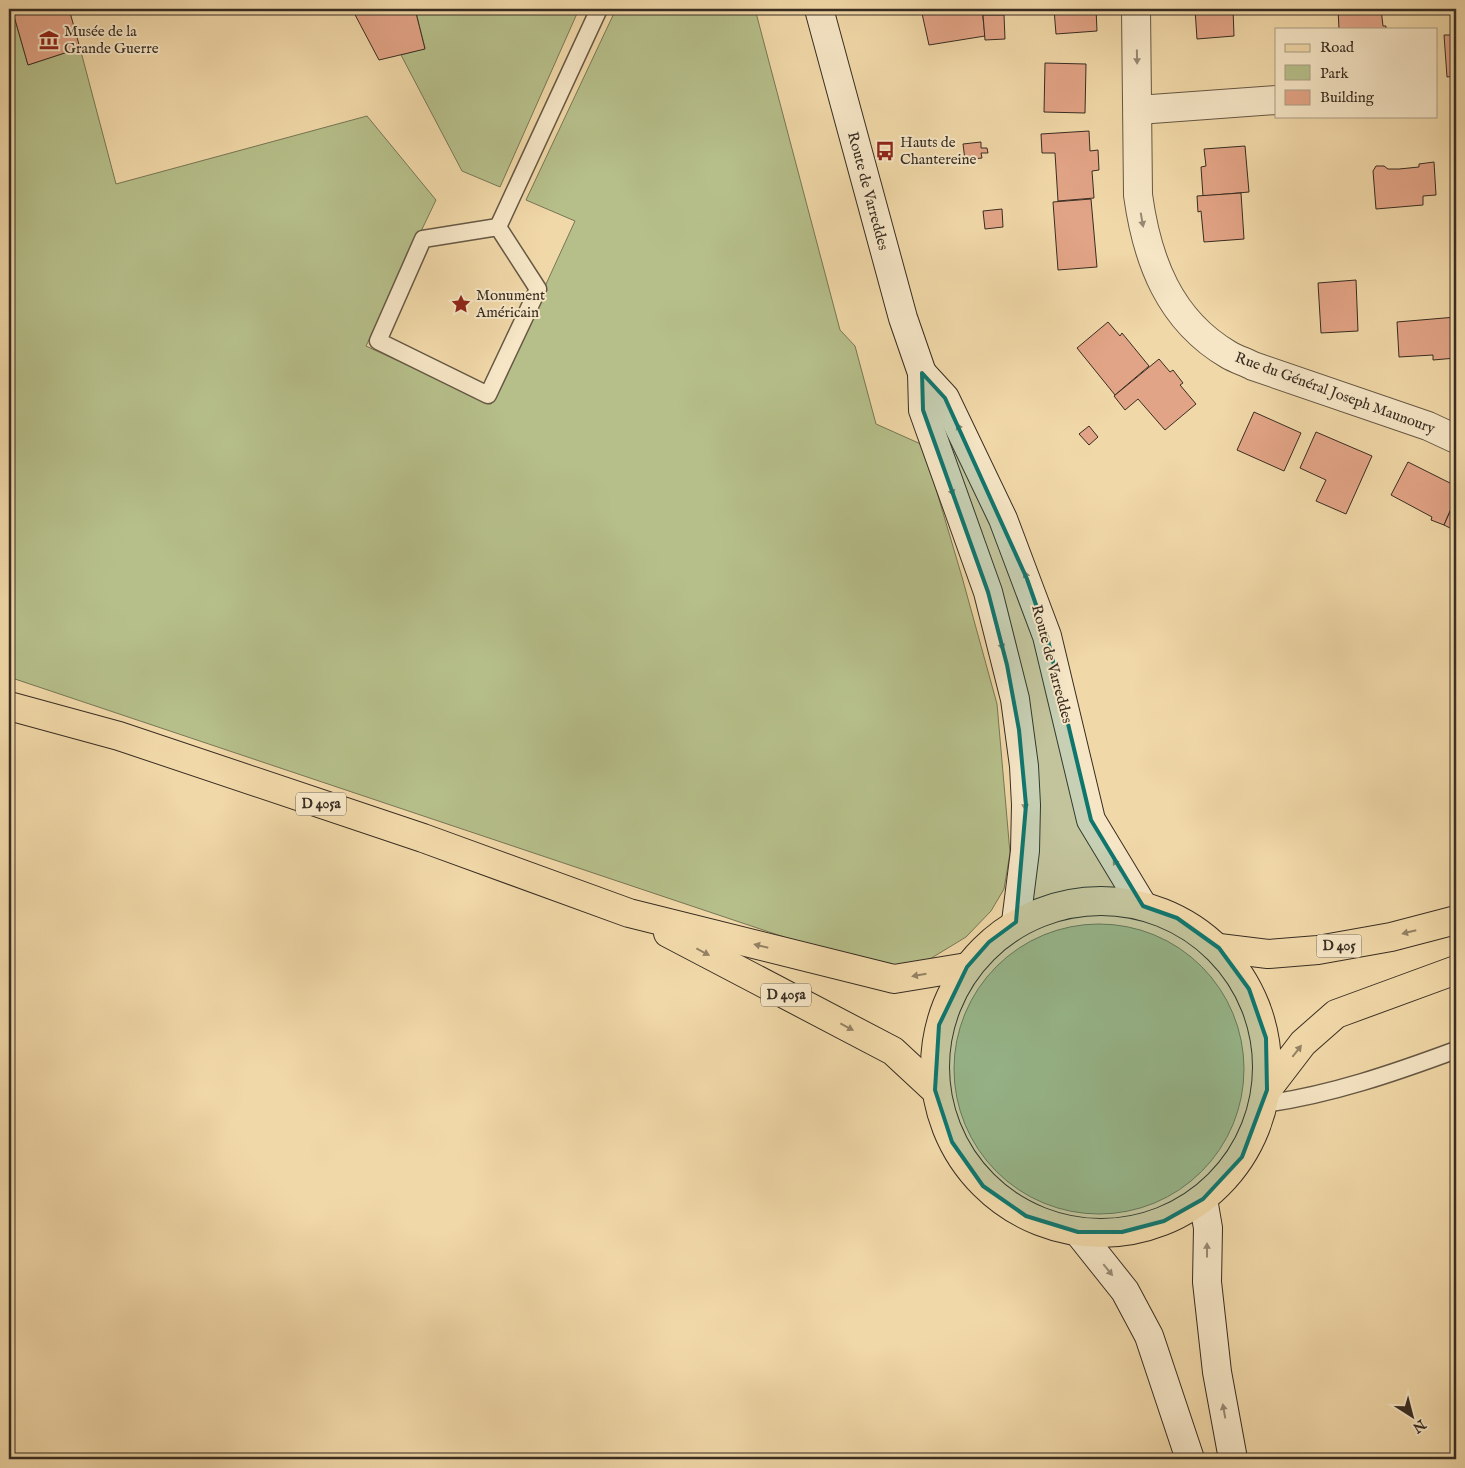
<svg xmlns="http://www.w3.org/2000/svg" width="1465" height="1468" viewBox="0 0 1465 1468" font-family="'IM FELL English',serif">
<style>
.green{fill:#b6bf8a;stroke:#777656}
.building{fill:#e2a486;stroke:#382d22}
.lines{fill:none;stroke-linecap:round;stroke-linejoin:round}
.service-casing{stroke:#665844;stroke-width:19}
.minor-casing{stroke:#665844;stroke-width:30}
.secondary-casing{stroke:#382d22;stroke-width:30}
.primary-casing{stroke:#382d22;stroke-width:30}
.service{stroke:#f6e6c6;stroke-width:16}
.minor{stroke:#f6e6c6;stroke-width:28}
.secondary{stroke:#f6e6c6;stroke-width:28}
.primary{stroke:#f1d8a8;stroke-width:28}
.oneway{fill:#978a74}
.oneway2{fill:#948265}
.marked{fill:#0f766e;fill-opacity:0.2;stroke:#0f766e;stroke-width:4;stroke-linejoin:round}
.labels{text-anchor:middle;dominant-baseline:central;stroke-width:4;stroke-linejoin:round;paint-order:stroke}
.shield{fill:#f6e6c6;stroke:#716453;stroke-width:1}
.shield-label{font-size:14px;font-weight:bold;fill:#382d22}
.poi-label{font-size:15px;fill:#382d22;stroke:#f6e6c6;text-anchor:start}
.street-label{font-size:15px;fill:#382d22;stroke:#f6e6c6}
</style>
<rect width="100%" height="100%" fill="#f1d8a8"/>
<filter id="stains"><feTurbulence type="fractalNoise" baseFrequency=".004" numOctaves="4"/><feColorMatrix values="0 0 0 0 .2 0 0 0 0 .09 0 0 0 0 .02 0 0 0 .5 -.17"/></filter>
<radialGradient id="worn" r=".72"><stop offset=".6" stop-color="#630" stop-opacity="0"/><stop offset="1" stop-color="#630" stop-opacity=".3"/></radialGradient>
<!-- green -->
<g class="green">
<polygon points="9,9 12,9 28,65 80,48 116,184 367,116 436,200 366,346 491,404 575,221 526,200 616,9 755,9 840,330 855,346 876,424 923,445 962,577 997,704 1010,853 1004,889 991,911 966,937 920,965 892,966 796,941 9,677"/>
<polygon points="415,9 579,9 500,187 462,171 401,55 425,48"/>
<circle cx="1099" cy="1069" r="145"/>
</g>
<!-- building -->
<g class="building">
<polygon points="12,9 69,9 80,48 28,65"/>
<polygon points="352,9 415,9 425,49 379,60"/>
<polygon points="921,9 982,9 985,36 929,45"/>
<polygon points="1054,9 1096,9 1097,31 1056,34"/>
<polygon points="1195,9 1233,9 1234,36 1197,39"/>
<polygon points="1338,9 1381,9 1383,26 1386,26 1386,29 1339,29"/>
<polygon points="983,15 1004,15 1005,39 985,40"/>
<polygon points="1444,35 1456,35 1456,76 1447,77"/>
<polygon points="1045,63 1086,64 1085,113 1044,112"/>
<polygon points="1089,131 1090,151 1098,150 1099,170 1092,171 1094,198 1058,201 1055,153 1042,153 1041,134"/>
<polygon points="981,142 981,148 987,148 988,153 981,153 982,158 965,160 963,144"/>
<polygon points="1245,146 1249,192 1203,196 1201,167 1206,166 1204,149"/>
<polygon points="1434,162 1436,195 1423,196 1423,205 1376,209 1373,171 1376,166 1384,166 1388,169 1399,169 1419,167 1419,164"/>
<polygon points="1241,193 1244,239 1204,242 1201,211 1198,212 1197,196"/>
<polygon points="1091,199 1097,267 1058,270 1053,202"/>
<polygon points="1002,209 1003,227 985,229 983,211"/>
<polygon points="1356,280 1358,331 1321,333 1318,283"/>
<polygon points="1456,317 1456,358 1433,360 1433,355 1399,357 1397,322"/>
<polygon points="1108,322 1120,336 1122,333 1149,366 1115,395 1077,348"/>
<polygon points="1159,359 1170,372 1173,370 1183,383 1180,385 1196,404 1165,430 1138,399 1125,410 1114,396"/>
<polygon points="1254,412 1301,433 1284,471 1237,450"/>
<polygon points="1089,426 1098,437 1089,445 1079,434"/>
<polygon points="1316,432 1372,456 1346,514 1316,501 1326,480 1300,468"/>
<polygon points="1408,462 1456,486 1456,497 1444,525 1431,520 1432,517 1391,495"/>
<polygon points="1456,498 1456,531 1444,525"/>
</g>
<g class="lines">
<defs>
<g id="service">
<polygon points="498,227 538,289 488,395 378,341 423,239"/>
<polyline points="498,227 599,9"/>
<path d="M1264,1104C1330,1095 1394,1073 1456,1050"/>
</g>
<g id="minor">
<path d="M1136,9L1138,195C1147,260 1169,320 1229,355C1236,359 1245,362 1253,366L1428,426L1456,439"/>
<polyline points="1138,110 1276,100"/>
</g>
<g id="secondary">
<polyline points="819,9 903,318 922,373 923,410 988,592 1015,699 1024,766 1026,805 1025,851 1016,922"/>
<polyline points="922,373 945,398 1003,519 1047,636 1091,820 1143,906"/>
<polyline points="1203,1199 1208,1228 1207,1282 1217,1372 1233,1459"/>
<polyline points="1078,1232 1125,1291 1149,1336 1190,1459"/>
</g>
<g id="primary">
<polyline points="9,706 119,736 423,838 629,913 894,979 967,967"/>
<circle cx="1101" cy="1067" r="166"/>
<polyline points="668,933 893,1051 935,1090"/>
<polyline points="1219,948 1268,954 1318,950 1391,937 1456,920"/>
<polyline points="1267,1090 1303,1043 1336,1014 1456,970"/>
</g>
</defs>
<!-- service casing -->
<use href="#service" class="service-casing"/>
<!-- minor casing -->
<use href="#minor" class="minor-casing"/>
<!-- secondary casing -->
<use href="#secondary" class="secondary-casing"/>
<!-- primary casing -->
<use href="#primary" class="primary-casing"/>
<!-- service -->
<use href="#service" class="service"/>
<!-- minor -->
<use href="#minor" class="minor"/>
<!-- secondary -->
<use href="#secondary" class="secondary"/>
<!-- primary -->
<use href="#primary" class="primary"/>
</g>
<!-- one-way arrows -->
<defs><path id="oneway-solid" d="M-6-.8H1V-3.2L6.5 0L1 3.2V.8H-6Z" transform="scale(1.25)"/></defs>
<g class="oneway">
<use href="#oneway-solid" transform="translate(1137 57) rotate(89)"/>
<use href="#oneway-solid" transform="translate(1142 220) rotate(80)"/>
<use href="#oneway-solid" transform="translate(960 430) rotate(-116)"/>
<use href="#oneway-solid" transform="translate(951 489) rotate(70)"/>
<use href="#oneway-solid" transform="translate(1027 578) rotate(-111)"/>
<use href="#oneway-solid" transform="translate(1001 643) rotate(75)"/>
<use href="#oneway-solid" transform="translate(1025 803) rotate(89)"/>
<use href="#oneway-solid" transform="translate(1117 865) rotate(-122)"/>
<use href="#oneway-solid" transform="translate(1207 1250) rotate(-90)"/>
<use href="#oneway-solid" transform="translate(1108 1270) rotate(51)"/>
<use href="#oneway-solid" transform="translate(1224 1411) rotate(-100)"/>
</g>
<g class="oneway2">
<use href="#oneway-solid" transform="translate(1409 932) rotate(166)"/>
<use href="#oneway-solid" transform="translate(761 946) rotate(-166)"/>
<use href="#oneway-solid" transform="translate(703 952) rotate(28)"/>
<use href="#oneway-solid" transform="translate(919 975) rotate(170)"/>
<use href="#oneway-solid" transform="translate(847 1027) rotate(28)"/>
<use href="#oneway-solid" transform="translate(1297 1051) rotate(-52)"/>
</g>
<!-- marked area -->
<path class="marked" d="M922,373L945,398L1027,579L1047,636L1091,820L1143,906L1177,918L1219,948L1249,989L1266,1038L1267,1090L1242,1157L1203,1199L1164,1221L1122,1232H1078L1026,1216L983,1186L952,1142L935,1090L939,1025L967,967L989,942L1016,922L1026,805L1019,730L1007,665L988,592L923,410Z"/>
<!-- icons -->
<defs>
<symbol id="museum-bare" viewBox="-9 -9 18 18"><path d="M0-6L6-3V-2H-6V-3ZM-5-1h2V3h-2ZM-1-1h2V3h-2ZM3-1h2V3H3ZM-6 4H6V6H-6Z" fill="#8f2418" stroke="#f6e6c6" stroke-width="2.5" paint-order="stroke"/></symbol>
<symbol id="bus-bare" viewBox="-9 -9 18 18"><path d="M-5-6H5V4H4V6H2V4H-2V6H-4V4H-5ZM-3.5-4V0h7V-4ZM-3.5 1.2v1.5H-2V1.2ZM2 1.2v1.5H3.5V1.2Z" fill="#8f2418" stroke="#f6e6c6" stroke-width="2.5" paint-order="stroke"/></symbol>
<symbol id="sight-bare" viewBox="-9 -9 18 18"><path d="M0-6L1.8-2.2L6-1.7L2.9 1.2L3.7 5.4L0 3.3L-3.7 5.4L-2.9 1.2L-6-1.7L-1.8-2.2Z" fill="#8f2418" stroke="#f6e6c6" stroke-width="2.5" paint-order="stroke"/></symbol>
</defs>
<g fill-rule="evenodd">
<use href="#museum-bare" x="35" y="26" width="28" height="28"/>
<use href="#bus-bare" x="871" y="137" width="28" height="28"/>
<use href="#sight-bare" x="447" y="290" width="28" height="28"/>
</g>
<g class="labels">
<!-- shield labels -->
<g class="shield">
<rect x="296" y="792.5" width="50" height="23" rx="4"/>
<rect x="1316.5" y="934.5" width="45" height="23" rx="4"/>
<rect x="761" y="983.5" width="50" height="23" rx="4"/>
</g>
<g class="shield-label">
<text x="321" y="804">D 405a</text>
<text x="1339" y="946">D 405</text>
<text x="786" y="995">D 405a</text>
</g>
<!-- poi labels -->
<g class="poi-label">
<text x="64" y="31">Musée de la<tspan x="64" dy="17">Grande Guerre</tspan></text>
<text x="900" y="142">Hauts de<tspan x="900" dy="17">Chantereine</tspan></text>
<text x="476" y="295">Monument<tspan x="476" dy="17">Américain</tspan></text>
</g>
<!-- street labels -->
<g class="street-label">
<text transform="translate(868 191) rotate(75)">Route de Varreddes</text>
<text transform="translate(1335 393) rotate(20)">Rue du Général Joseph Maunoury</text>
<text transform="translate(1052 664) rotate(75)">Route de Varreddes</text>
</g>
</g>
<!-- margin -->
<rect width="1465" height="1468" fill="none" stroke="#f1d8a8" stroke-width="30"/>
<rect x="10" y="10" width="1445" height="1448" fill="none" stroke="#382d22" stroke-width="2.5"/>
<rect x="15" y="15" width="1435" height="1438" fill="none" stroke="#382d22"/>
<!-- legend -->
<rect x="1275" y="28" width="162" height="90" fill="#f6e6c6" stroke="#aa9c84"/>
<rect x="1285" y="44" width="25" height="8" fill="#f1d8a8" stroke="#aa9c84"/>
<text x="1320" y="52" font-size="15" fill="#382d22">Road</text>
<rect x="1285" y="65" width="25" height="15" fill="#b6bf8a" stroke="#aa9c84"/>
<text x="1320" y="78" font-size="15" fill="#382d22">Park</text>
<rect x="1285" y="90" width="25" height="15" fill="#e2a486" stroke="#aa9c84"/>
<text x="1320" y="102" font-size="15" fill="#382d22">Building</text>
<!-- north arrow -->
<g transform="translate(1412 1416) rotate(144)" stroke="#f6e6c6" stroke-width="4" paint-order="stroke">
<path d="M0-4L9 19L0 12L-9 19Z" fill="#382d22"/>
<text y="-8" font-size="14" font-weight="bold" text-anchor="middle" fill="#382d22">N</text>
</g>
<rect width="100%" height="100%" filter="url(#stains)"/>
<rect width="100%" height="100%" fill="url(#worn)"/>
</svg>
